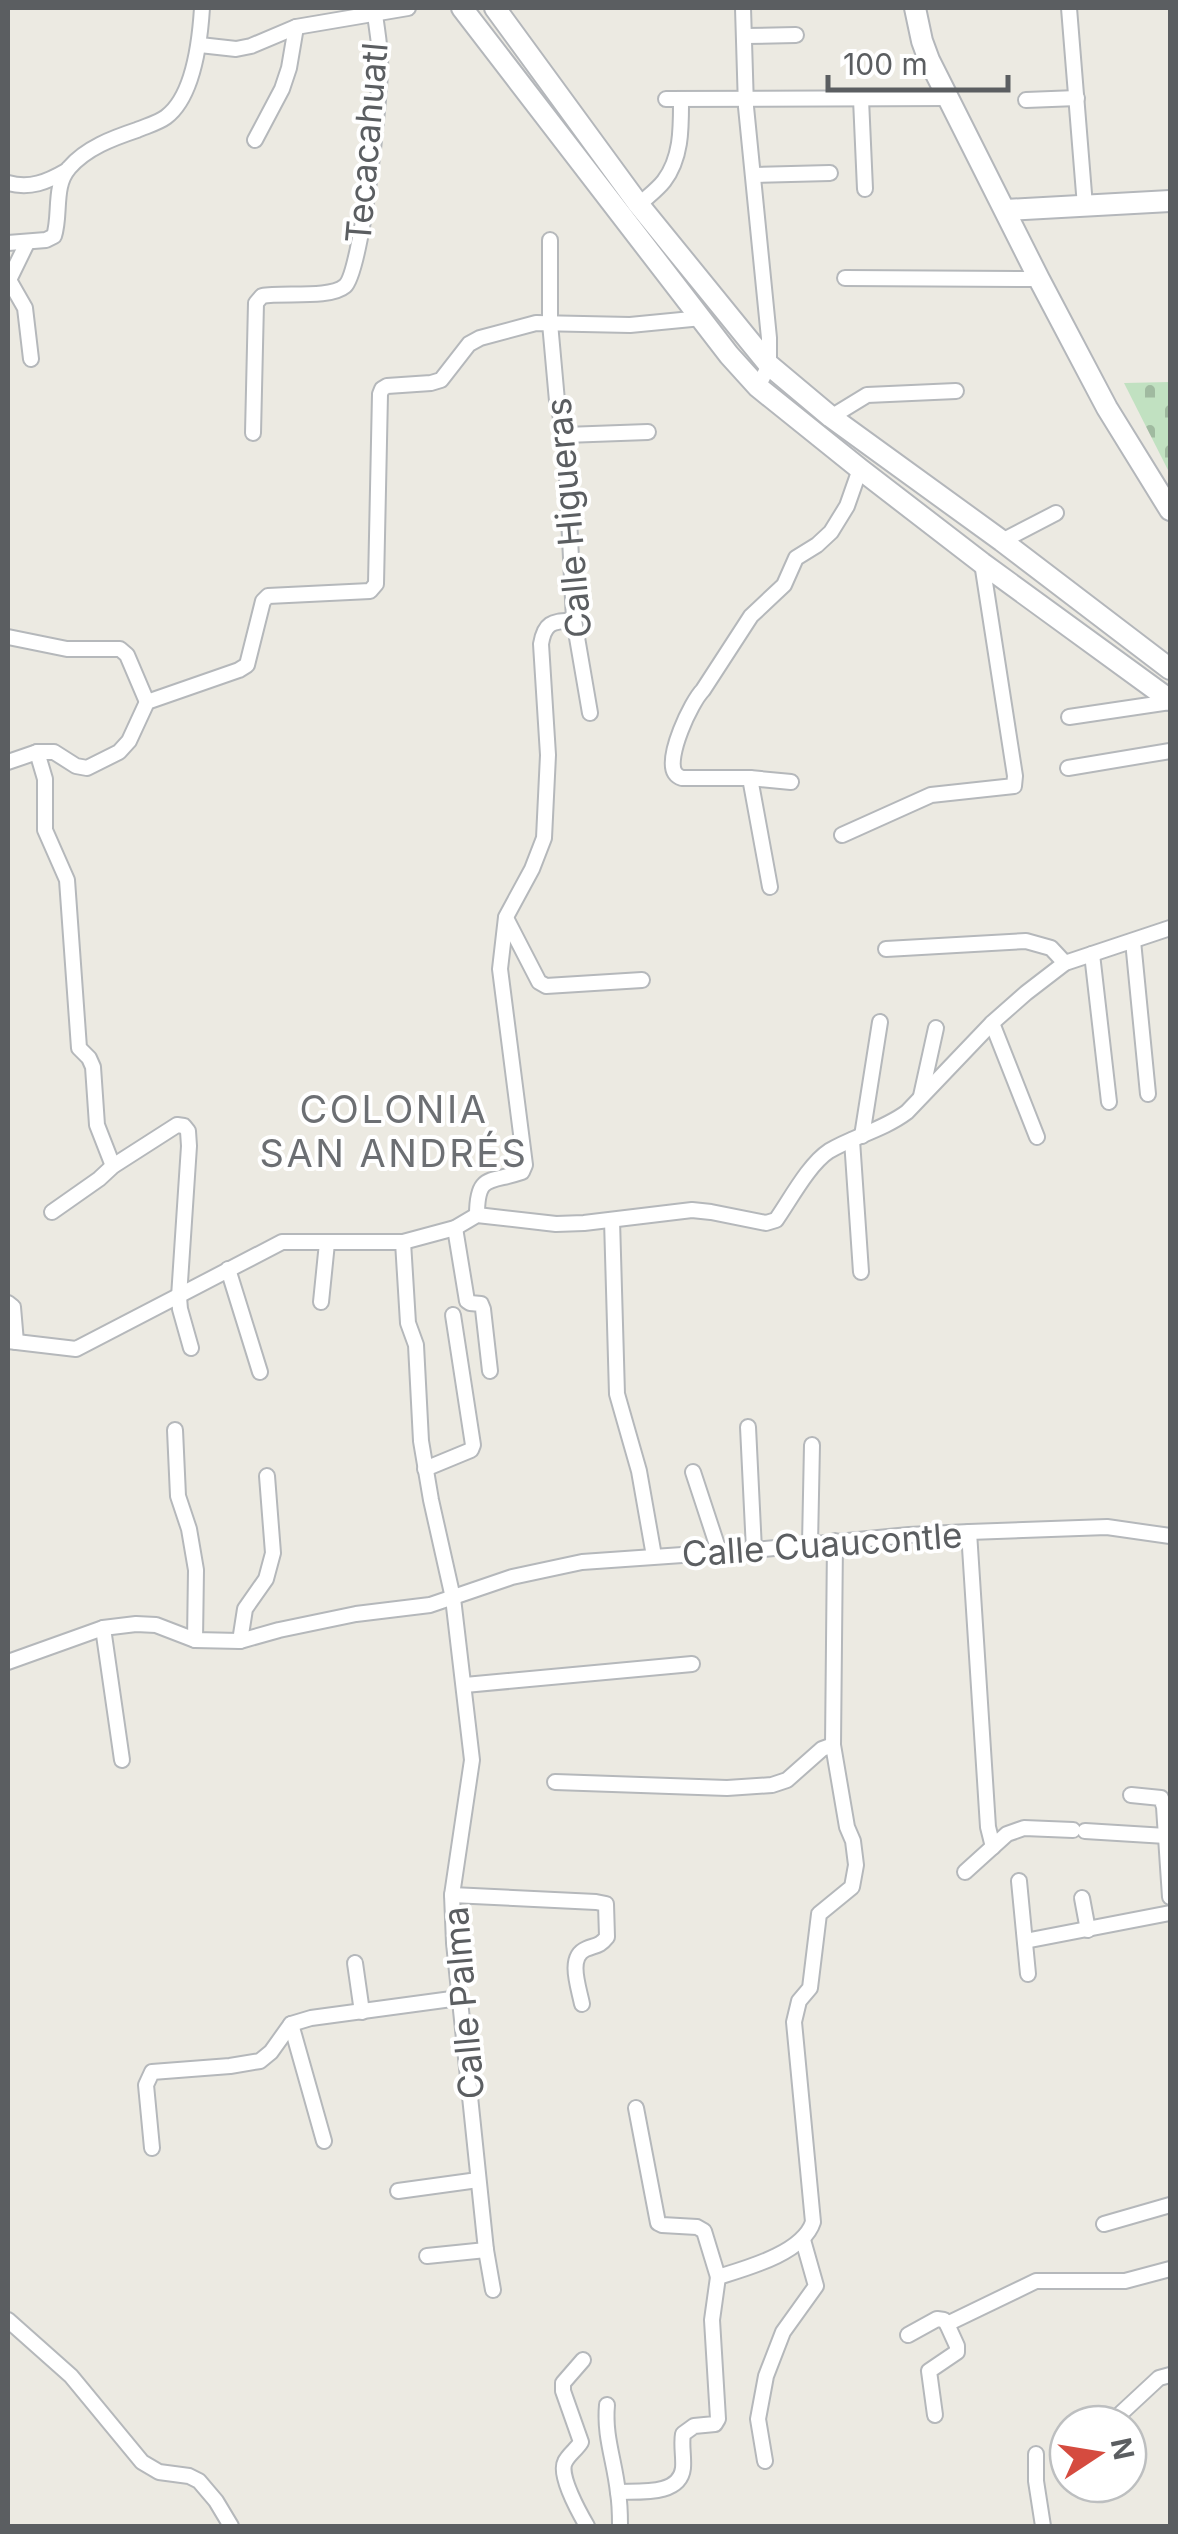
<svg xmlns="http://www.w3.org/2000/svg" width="1178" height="2534" viewBox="0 0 1178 2534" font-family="Inter,sans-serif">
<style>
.cemetery{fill:url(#cemetery-stones)}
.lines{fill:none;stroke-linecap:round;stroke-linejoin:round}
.street-casing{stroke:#b5b8bb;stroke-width:18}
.secondary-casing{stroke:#b4b7bb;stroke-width:24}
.street{stroke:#fff;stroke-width:14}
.secondary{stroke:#fff;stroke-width:20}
.labels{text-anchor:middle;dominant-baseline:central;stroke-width:8;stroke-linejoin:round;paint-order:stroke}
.street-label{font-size:35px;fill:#5b5e61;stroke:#fff}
.neighbourhood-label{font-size:38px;letter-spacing:2.5px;fill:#6c6f73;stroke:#fff}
</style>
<defs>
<pattern id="cemetery-stones" width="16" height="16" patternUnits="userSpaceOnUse" patternTransform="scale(2.5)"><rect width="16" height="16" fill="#c1e1c1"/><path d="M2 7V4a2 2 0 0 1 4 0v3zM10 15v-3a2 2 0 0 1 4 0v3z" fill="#a0baa0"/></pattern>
</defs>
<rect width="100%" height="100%" fill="#eceae2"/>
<!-- cemetery -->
<polygon class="cemetery" points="1170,382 1170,474 1124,383"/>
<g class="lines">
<defs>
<g id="street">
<polyline points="743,8 746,107 769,338 769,365 758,387"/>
<polyline points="1069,8 1085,206"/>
<polyline points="745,36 796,35"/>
<polyline points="200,45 236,49 251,46 296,27 408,8"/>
<polyline points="666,99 950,98"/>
<polyline points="861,99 865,189"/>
<polyline points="1026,100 1077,98"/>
<polyline points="255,140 282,89 289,68 296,27"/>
<polyline points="754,175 830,173"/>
<path d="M8,183C30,189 47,182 66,171"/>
<path d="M639,205C647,197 657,190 664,181C682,157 681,127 681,99"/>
<polyline points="550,240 550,323 557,401 565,435 574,620 590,713"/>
<path d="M8,243L46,240L54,236C61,215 53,186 69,168C86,148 113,138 137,130C146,126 158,123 166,117C194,96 200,40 202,8"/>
<polyline points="27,243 9,280 25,308 31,359"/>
<polyline points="845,278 1039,279"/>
<polyline points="831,417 867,395 956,391"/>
<path d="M253,433L256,303L262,296C282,292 330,299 345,286C362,271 380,97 380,67C381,50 377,31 375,14"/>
<polyline points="565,435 648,432"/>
<polyline points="1002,541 1056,513"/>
<polyline points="8,637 67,649 120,649 127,655 147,702"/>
<polyline points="1069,717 1170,702"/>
<polyline points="37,752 45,779 45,830 67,880 79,1048 89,1058 93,1067 97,1125 113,1166"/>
<polyline points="8,762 37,752 54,752 76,766 87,768 119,752 129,741 147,702 239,670 247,665 263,601 268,596 370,591 376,584 380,394 382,389 387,386 431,383 441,380 469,344 480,338 536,323 630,325 702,318"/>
<polyline points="1068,768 1170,751"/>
<polyline points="750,778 770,887"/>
<path d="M791,782L750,778H682C679,777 677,776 675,773C665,758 691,702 703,690L751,616L784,585L796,558L817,545L831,532L847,506L860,469"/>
<polyline points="842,835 931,795 1014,786 1015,776 982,563"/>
<polyline points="506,918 539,982 546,986 642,980"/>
<polyline points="1133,941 1148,1094"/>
<polyline points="886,949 1026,941 1051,948 1065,963"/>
<polyline points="1092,954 1109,1102"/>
<polyline points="992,1023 1037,1137"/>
<polyline points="921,1096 936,1028"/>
<polyline points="862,1136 880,1022"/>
<polyline points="852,1140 861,1272"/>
<polyline points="52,1212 99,1179 113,1166 177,1125 184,1126 188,1131 189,1146 179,1297 180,1309 191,1348"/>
<path d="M477,1215C477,1173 490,1183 522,1172L525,1165L500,969L506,917L532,869L544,838L548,755L541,644C545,621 553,622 574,620"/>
<polyline points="612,1220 617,1394 639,1471 654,1556"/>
<polyline points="455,1228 467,1301 470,1303 481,1304 483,1309 490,1371"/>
<polyline points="403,1242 408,1323 416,1345 421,1441 431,1500 453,1598 472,1760 452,1895 454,1943 486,2250 493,2290"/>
<polyline points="228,1269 260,1372"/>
<polyline points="321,1302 327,1243"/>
<polyline points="8,1303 13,1307 16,1342"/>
<path d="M8,1341L76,1349L282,1242H403L455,1228L477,1215L556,1224L584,1223L692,1210L711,1212L766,1223L776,1220C790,1200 809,1164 829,1151C854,1136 883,1130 907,1112L992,1023L1026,993L1065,963L1170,928"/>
<polyline points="748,1427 754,1550"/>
<polyline points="175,1430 178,1496 189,1529 196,1570 195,1640"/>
<polyline points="425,1469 471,1450 473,1445 453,1315"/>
<polyline points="693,1472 719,1551"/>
<polyline points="969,1532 988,1827 993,1847"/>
<polyline points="810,1544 812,1445"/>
<polyline points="103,1628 122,1760"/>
<polyline points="240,1641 245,1609 266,1579 273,1553 267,1476"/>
<polyline points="8,1662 103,1628 136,1624 156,1625 195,1640 240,1641 279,1630 356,1614 430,1605 512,1577 582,1562 754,1550 909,1535 969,1532 1107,1527 1170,1536"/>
<polyline points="465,1685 692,1664"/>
<polyline points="555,1782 727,1788 772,1785 787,1780 822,1749 833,1745"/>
<polyline points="1131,1795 1161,1798 1164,1807 1170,1897"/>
<polyline points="1085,1831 1166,1836"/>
<polyline points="965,1872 1007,1834 1024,1828 1073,1830"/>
<polyline points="1019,1881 1028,1974"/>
<path d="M452,1895L596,1902L606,1904L607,1937C600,1946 596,1945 586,1949C567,1957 579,1988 582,2004"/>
<polyline points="1082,1898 1088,1930"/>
<polyline points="1025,1941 1170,1913"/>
<polyline points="355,1963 362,2012"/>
<polyline points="291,2024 324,2141"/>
<polyline points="636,2108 658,2223 662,2225 697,2227 704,2231 718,2277"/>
<polyline points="152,2148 146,2085 152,2072 230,2066 260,2061 271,2052 291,2024 311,2018 459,1998"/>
<polyline points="398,2191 478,2180"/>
<polyline points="1104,2224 1170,2205"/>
<polyline points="427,2256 486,2250"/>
<polyline points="8,2320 71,2376 142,2462 159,2472 189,2476 199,2481 216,2501 231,2526"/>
<polyline points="908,2335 937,2319 944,2320 947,2324 1036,2281 1125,2281 1170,2269"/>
<path d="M583,2360L563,2383V2391L581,2442C577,2449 568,2455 565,2462C558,2475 580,2514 587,2526"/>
<path d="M607,2405C604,2437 615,2462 618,2493C620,2504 620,2516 620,2526"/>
<polyline points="935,2415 929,2371 957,2352 957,2346 947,2324"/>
<polyline points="1117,2417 1159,2378 1170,2375"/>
<polyline points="1036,2454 1036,2481 1043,2526"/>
<polyline points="765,2461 758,2419 766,2376 783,2332 816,2286 803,2240"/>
<path d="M618,2492C639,2491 680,2496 683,2468C684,2457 681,2445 683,2434L694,2426L715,2424L718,2419L712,2320L718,2277C747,2268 803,2253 813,2222L794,2022L799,2001L810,1988L819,1914L852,1887L856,1865L853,1841L847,1827L833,1745L835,1541"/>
</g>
<g id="secondary">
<polyline points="462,8 729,355 758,387 860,469 982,563 1170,700"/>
<polyline points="495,8 639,205 769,365 831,417 1002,541 1170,669"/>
<polyline points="915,8 922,41 929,60 1039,279 1107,408 1170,510"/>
<polyline points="1006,210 1170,201"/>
</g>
</defs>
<!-- street casing -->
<use href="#street" class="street-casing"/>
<!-- secondary casing -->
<use href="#secondary" class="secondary-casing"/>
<!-- street -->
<use href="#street" class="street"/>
<!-- secondary -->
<use href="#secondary" class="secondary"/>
</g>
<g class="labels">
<!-- street labels -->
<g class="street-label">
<text transform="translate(366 143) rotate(-85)">Tecacahuatl</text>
<text transform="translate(568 518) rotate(-95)">Calle Higueras</text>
<text transform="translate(822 1544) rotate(-4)">Calle Cuaucontle</text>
<text transform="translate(463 2003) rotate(-95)">Calle Palma</text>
</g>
<!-- neighbourhood labels -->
<g class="neighbourhood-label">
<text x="394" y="1109">COLONIA<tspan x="394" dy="44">SAN ANDRÉS</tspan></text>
</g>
</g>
<!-- border -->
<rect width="1178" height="2534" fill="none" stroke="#5b5e61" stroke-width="20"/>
<!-- north arrow -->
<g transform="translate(1098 2454) rotate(78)"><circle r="48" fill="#ffffff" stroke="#bdbfc0" stroke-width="2.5"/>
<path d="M0-8L18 38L0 25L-18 38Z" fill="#d54b3f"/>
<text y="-15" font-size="28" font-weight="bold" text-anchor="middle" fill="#5b5e61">N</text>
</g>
<!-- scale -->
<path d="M828 75v15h180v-15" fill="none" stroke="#5b5e61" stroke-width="5"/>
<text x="843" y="75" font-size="30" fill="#5b5e61" stroke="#ffffff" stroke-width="8" paint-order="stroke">100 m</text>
</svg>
